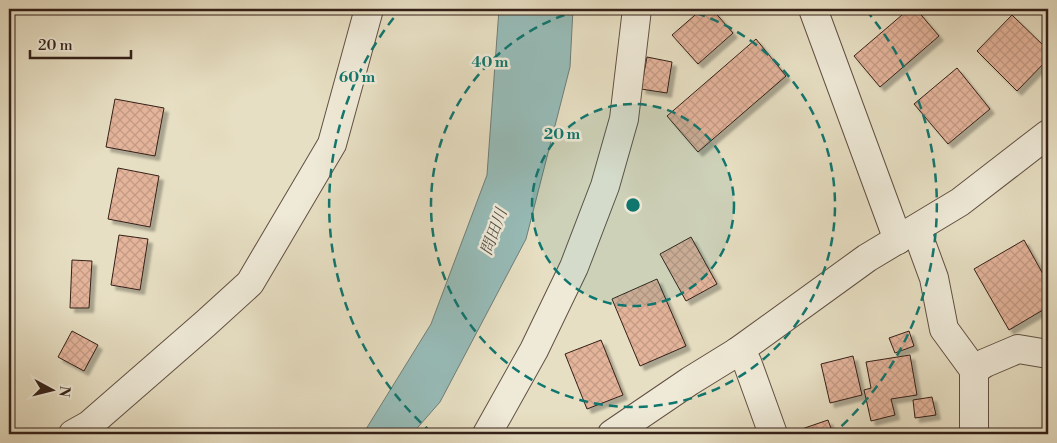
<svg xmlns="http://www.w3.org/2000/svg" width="1057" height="443" viewBox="0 0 1057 443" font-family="'Libre Bodoni','Noto Serif JP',serif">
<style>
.water{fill:#97bcb8;stroke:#6f7e78}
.building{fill:url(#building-cross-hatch);stroke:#342018;filter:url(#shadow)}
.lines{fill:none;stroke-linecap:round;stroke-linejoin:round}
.minor-casing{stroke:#615043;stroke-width:30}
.minor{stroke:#efead8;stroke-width:28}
.ring{fill:none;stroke:#0f766e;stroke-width:2.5;stroke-dasharray:9 6}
.labels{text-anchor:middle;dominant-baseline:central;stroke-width:5;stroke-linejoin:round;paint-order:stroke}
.water-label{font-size:16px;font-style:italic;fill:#524f48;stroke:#efead8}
.centre{fill:#0f766e;stroke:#efead8;stroke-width:2.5}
.ring-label{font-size:15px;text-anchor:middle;font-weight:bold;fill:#0f766e;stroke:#efead8;stroke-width:5;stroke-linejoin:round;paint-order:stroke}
</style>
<defs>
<pattern id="building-cross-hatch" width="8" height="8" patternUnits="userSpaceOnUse" patternTransform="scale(1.25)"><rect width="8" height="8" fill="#e4b49b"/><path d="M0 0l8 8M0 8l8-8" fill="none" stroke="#c49a85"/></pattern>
<filter id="shadow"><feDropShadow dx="4.5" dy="4.5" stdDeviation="1" flood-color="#0004"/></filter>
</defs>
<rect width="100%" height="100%" fill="#e7dfc3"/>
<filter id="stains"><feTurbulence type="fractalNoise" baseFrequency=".004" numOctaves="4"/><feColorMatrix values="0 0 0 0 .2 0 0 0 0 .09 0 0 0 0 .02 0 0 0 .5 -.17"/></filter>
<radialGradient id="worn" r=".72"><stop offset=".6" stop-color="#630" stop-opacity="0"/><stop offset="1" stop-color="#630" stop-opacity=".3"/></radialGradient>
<!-- water -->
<polygon class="water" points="499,9 573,9 570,67 526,239 440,402 412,434 363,434 431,324 487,175"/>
<!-- building -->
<g class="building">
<polygon points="702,9 712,9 733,33 698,64 672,35"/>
<polygon points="909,9 916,9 939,36 880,87 854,56"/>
<polygon points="1012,15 1048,50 1048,59 1017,91 977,51"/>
<polygon points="756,39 786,76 698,152 667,116"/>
<polygon points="647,57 672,62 667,93 641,89"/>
<polygon points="957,68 990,109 948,144 914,104"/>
<polygon points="115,99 164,108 155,156 106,147"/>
<polygon points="118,168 159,176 150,227 108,219"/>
<polygon points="119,235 148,239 140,290 111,285"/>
<polygon points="691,237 717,284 686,301 660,254"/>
<polygon points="1024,240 1048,283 1048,307 1009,330 974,269"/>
<polygon points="72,260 92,261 89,308 70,308"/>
<polygon points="657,279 686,346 640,366 612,299"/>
<polygon points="72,331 98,345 84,371 58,357"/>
<polygon points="909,331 914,346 895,353 889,338"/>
<polygon points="601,340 623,395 587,409 565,354"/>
<polygon points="910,355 917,395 891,399 895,415 871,421 864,390 871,388 866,362"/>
<polygon points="853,356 862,395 830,403 821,364"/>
<polygon points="932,397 936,415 915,418 913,400"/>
<polygon points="828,420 833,434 793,434 793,432"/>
</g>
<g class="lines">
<defs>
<g id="minor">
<polyline points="813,9 898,240"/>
<polyline points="916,229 934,278 944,329 974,370 974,434"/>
<polyline points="737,352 747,362 773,434"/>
<polyline points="974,370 985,363 1018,349 1048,354"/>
<polyline points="73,434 89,425 205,324 250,283 332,144 369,9"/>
<polyline points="487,434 534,350 574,267 605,186 624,119 637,9"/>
<polyline points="612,434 690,381 737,352 867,258 960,202 1048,134"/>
</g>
</defs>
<!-- minor casing -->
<use href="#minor" class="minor-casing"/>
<!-- minor -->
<use href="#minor" class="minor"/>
</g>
<!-- distance rings -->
<circle cx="633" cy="205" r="101" fill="#0f766e" fill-opacity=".12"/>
<g class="ring">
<circle cx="633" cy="205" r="101"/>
<path d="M682 9A202 202 0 1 1 584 9"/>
<path d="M432 433A304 304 0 0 1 400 10M866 10A304 304 0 0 1 834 433"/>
</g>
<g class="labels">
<!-- water labels -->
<g class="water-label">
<text transform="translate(494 232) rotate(-70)">問田川</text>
</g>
</g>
<circle cx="633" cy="205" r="8" class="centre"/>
<g class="ring-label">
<text x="490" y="67">40 m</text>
<text x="357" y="82">60 m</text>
<text x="562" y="139">20 m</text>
</g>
<!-- margin -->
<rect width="1057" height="443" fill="none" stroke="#e7dfc3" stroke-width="30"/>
<rect x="10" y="10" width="1037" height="423" fill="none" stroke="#342018" stroke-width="2.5"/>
<rect x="15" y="15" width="1027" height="413" fill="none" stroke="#342018"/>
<!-- north arrow -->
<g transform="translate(52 390) rotate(97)" stroke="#efead8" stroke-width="4" paint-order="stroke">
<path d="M0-4L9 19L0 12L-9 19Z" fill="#342018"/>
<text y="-8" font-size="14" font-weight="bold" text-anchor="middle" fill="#342018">N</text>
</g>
<!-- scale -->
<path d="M30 50v8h101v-8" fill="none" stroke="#342018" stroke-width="2.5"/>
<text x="38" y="50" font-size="15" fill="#342018" stroke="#efead8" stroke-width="4" paint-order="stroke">20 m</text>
<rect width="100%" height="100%" filter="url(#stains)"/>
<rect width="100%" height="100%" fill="url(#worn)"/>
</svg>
